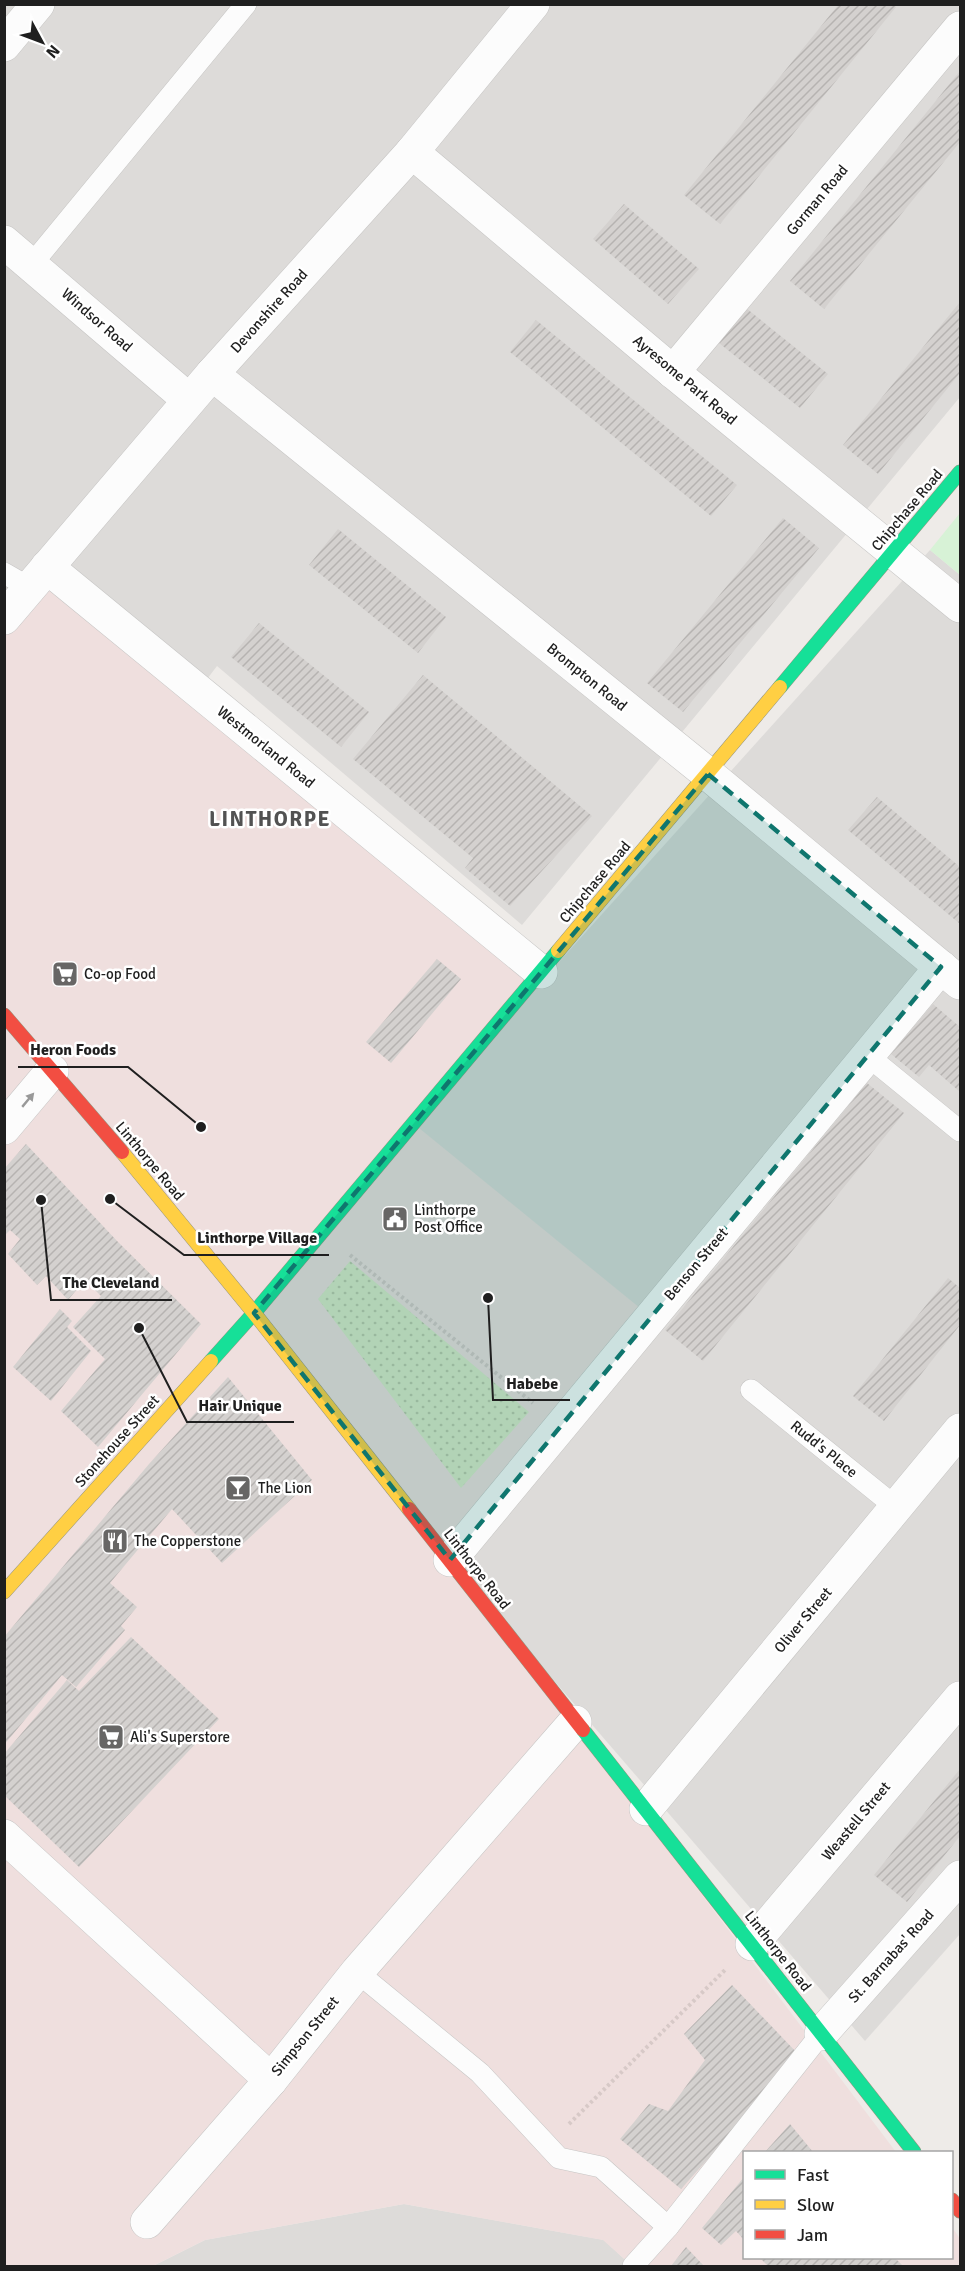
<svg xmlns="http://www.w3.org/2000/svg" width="965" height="2271" viewBox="0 0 965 2271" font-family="Signika,sans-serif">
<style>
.residential{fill:#dddbd9}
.commercial{fill:#efdfde}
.grass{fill:url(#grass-dots)}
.park{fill:#d7f2d6}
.building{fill:url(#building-hatch)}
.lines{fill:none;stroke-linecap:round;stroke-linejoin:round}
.lane-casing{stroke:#c6c5c4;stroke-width:22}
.street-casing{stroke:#c6c5c4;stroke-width:34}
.fast-casing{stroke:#969680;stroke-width:15}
.slow-casing{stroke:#969680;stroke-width:15}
.jam-casing{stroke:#969680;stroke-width:15}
.path{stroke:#d7c9c7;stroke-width:4;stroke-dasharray:3 3;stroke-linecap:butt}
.lane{stroke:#fcfcfc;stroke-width:21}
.street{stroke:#fcfcfc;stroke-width:33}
.fast{stroke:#16e098;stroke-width:14}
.slow{stroke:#ffcf43;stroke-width:14}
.jam{stroke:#f24e42;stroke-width:14}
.oneway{fill:#999}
.marked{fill:#0f766e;fill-opacity:0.2;stroke:#0f766e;stroke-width:4.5;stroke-dasharray:12 8;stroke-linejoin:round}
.labels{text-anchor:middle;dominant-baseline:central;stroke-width:5;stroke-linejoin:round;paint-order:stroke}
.street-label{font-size:15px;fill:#1f1f1f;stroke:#fff}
.poi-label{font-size:15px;fill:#1f1f1f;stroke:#fff;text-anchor:start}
.district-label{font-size:21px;font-weight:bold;letter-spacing:1.5px;fill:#525252;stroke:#fff}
.leader{fill:none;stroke:#1f1f1f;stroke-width:2}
.callout-dot{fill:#1f1f1f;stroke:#fff;stroke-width:2}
.callout-label{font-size:16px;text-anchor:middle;font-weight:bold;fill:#1f1f1f;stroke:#fff;stroke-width:5;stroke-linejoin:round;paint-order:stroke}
</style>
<defs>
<pattern id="grass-dots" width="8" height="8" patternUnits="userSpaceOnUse" patternTransform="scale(1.5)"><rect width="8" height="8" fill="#dbeac8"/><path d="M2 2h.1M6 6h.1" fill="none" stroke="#bcc8ab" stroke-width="1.8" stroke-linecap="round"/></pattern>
<pattern id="building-hatch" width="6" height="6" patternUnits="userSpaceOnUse" patternTransform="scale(1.5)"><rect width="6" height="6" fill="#d4d1cf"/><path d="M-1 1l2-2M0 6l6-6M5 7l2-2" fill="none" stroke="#b6b3b1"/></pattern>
</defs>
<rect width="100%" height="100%" fill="#eeebe8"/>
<!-- residential -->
<g class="residential">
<polygon points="5,5 960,5 960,397 522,925 217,666 198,691 5,618"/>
<polygon points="930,550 960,575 960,1934 865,2041 450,1560 413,1124"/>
<polygon points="404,2204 604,2240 632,2266 153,2266 205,2240"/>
</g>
<!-- commercial -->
<polygon class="commercial" points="47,567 541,972 414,1124 651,1317 450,1561 896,2152 744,2152 744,2258 952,2258 952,2227 960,2239 960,2266 632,2266 603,2240 404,2204 205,2240 153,2266 5,2266 4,618"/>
<!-- grass -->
<polygon class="grass" points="350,1261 529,1412 461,1488 318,1299"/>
<!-- park -->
<polygon class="park" points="960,513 960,575 930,550"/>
<!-- building -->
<g class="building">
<polygon points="839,4 893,4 896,7 720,224 684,195"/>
<polygon points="960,71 960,142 824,309 790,281"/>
<polygon points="624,204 699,269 668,304 593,239"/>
<polygon points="960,302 960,373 878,474 843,445"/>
<polygon points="746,308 828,374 800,408 719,343"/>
<polygon points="536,320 737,485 711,516 510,352"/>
<polygon points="783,518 819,548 683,712 647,683"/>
<polygon points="338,529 446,617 418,653 309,565"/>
<polygon points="259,623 369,712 341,747 231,657"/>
<polygon points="423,675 592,816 510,906 465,868 473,858 353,759"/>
<polygon points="877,797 960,867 960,924 848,830"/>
<polygon points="437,959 461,979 391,1063 366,1042"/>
<polygon points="933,1004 960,1027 960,1092 929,1065 919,1077 891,1054"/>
<polygon points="867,1083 904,1113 703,1361 665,1330"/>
<polygon points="26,1144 118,1242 201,1324 98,1447 61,1411 105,1359 73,1327 101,1296 85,1280 68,1300 46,1276 37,1285 8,1254 20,1239 10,1230 4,1236 4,1169"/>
<polygon points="948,1278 960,1288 960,1325 884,1421 853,1396"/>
<polygon points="60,1309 72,1321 67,1327 91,1351 51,1401 13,1367"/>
<polygon points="228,1377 312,1480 222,1563 172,1509 110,1583 137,1607 121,1626 125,1630 76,1687 62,1675 4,1745 4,1637 149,1464"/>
<polygon points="131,1637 219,1719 79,1867 4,1795 4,1754 67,1680 79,1691"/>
<polygon points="960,1769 960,1836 907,1902 874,1875"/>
<polygon points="732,1985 800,2056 681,2189 620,2139 649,2104 668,2111 705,2060 684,2034"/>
<polygon points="790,2124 813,2152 765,2152"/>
<polygon points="744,2177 744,2240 736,2231 721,2245 702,2228"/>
<polygon points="686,2247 704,2266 671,2266"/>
<polygon points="760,2258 895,2258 903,2266 768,2266"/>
</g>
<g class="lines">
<defs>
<g id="lane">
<polyline points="32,264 246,4"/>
<polyline points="4,573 30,588"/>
<polyline points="868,1056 960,1131"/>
<polyline points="751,1390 897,1508"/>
<polyline points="357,1972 480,2073 559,2158 601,2167 668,2227"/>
<polyline points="633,2266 668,2227 821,2034"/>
</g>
<g id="street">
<polyline points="4,45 38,4"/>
<polyline points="412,152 673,372 960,606"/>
<polyline points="4,242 189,400"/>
<polyline points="673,372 960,28"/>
<polyline points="212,374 708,774 960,983"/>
<polyline points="47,567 541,972"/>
<polyline points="4,618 212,374 412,152 533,4"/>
<polyline points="4,1128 52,1071"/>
<polyline points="450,1560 941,967"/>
<polyline points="646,1809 960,1430"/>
<polyline points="4,1836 271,2080"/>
<polyline points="752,1944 960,1698"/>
<polyline points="821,2034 960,1877"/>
<polyline points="147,2222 271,2080 357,1972 575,1722"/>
</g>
<g id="fast">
<polyline points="780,687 960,472"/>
<polyline points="211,1361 254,1313 558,951"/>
<polyline points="583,1730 914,2152"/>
</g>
<g id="slow">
<polyline points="558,951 780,687"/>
<polyline points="122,1152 254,1313 409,1509"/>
<polyline points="4,1592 211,1361"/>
</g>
<g id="jam">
<polyline points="4,1015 122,1152"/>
<polyline points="409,1509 583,1730"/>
<polyline points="952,2200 960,2211"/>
</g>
</defs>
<!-- lane casing -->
<use href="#lane" class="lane-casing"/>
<!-- street casing -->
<use href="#street" class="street-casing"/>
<!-- fast casing -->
<use href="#fast" class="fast-casing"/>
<!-- slow casing -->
<use href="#slow" class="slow-casing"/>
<!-- jam casing -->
<use href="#jam" class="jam-casing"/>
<!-- path -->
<g class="path">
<polyline points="350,1255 533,1403"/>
<polyline points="569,2124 726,1969"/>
</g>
<!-- lane -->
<use href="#lane" class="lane"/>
<!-- street -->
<use href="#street" class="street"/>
<!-- fast -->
<use href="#fast" class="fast"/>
<!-- slow -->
<use href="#slow" class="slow"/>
<!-- jam -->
<use href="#jam" class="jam"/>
</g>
<!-- one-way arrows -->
<defs><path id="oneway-solid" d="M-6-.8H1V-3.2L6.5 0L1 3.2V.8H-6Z" transform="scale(1.5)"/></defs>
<use class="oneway" href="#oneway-solid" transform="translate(28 1100) rotate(-50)"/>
<!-- marked area -->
<path class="marked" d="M708,774L941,967L450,1560L254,1313Z"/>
<!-- icons -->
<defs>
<symbol id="supermarket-square" viewBox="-11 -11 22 22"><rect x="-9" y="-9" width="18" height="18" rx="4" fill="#676665" stroke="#fff"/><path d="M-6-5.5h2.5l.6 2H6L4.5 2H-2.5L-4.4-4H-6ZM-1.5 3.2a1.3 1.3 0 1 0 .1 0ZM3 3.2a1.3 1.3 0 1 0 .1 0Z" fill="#fff"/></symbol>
<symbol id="civic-square" viewBox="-11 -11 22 22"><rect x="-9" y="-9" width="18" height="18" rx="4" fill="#676665" stroke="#fff"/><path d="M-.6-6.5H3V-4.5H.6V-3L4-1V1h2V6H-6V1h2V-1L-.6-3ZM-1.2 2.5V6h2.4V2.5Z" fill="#fff"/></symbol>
<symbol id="bar-square" viewBox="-11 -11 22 22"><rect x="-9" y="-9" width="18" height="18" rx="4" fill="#676665" stroke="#fff"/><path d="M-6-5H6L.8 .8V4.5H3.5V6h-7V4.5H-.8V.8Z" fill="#fff"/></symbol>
<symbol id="restaurant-square" viewBox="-11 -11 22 22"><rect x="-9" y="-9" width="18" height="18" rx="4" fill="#676665" stroke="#fff"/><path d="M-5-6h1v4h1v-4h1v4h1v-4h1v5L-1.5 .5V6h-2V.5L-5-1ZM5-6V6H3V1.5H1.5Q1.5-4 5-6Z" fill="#fff"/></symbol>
</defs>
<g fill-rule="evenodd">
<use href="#supermarket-square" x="50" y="959" width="30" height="30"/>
<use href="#civic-square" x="380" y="1204" width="30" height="30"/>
<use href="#bar-square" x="223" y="1473" width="30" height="30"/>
<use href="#restaurant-square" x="100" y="1526" width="30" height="30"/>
<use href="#supermarket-square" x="96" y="1722" width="30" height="30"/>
</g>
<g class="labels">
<!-- street labels -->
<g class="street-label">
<text transform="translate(817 200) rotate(-50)">Gorman Road</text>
<text transform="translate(269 311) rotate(-48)">Devonshire Road</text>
<text transform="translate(97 320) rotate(41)">Windsor Road</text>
<text transform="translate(685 380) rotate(40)">Ayresome Park Road</text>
<text transform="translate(907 510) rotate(-50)">Chipchase Road</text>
<text transform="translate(587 677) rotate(39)">Brompton Road</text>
<text transform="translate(266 747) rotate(39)">Westmorland Road</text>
<text transform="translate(595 882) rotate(-50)">Chipchase Road</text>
<text transform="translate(150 1161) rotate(50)">Linthorpe Road</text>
<text transform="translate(696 1264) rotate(-50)">Benson Street</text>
<text transform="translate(117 1441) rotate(-48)">Stonehouse Street</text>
<text transform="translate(824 1449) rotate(39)">Rudd's Place</text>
<text transform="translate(477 1569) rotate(52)">Linthorpe Road</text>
<text transform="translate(803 1620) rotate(-50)">Oliver Street</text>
<text transform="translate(856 1821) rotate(-50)">Weastell Street</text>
<text transform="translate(778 1951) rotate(52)">Linthorpe Road</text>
<text transform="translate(891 1956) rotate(-48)">St. Barnabas' Road</text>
<text transform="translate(305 2036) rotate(-51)">Simpson Street</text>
</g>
<!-- poi labels -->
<g class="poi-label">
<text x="84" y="974">Co-op Food</text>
<text x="414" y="1210">Linthorpe<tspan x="414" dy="17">Post Office</tspan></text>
<text x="258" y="1488">The Lion</text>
<text x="134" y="1541">The Copperstone</text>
<text x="130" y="1737">Ali's Superstore</text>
</g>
<!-- district labels -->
<g class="district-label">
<text x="270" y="819">LINTHORPE</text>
</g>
</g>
<!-- callouts -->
<path class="leader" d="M201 1127L128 1067H18M110 1199L184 1255H329M41 1200L51 1300H172M488 1298L493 1400H570M139 1328L187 1422H294"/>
<g class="callout-dot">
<circle cx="201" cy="1127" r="6"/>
<circle cx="110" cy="1199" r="6"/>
<circle cx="41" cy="1200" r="6"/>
<circle cx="488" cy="1298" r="6"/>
<circle cx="139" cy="1328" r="6"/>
</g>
<g class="callout-label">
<text x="73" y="1055">Heron Foods</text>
<text x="257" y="1243">Linthorpe Village</text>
<text x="111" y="1288">The Cleveland</text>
<text x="532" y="1389">Habebe</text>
<text x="240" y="1411">Hair Unique</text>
</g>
<!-- border -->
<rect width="965" height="2271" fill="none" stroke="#1f1f1f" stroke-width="12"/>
<!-- legend -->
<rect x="743" y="2151" width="210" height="108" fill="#ffffff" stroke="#a5a5a5" stroke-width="1.5"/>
<rect x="755" y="2170" width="30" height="9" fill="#16e098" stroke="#a5a5a5" stroke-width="1.5"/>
<text x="797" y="2181" font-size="18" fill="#1f1f1f">Fast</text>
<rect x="755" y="2200" width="30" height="9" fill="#ffcf43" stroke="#a5a5a5" stroke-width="1.5"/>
<text x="797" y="2211" font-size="18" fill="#1f1f1f">Slow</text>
<rect x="755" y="2230" width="30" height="9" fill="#f24e42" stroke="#a5a5a5" stroke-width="1.5"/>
<text x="797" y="2241" font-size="18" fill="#1f1f1f">Jam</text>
<!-- north arrow -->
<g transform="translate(42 42) rotate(131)" stroke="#ffffff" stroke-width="4.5" paint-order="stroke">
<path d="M0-4.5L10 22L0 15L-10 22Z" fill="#1f1f1f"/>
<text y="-9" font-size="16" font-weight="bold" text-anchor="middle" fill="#1f1f1f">N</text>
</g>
</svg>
